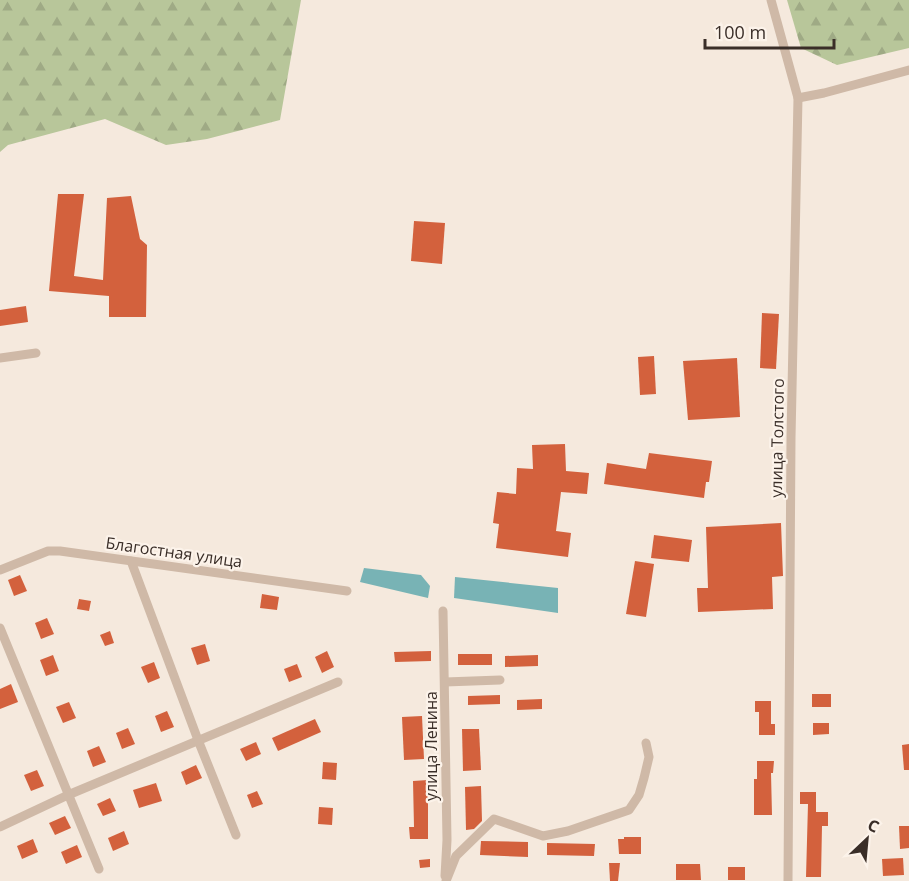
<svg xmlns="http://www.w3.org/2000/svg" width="909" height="881" viewBox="0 0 909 881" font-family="'Open Sans',sans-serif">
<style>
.forest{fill:url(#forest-firs)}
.water{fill:#78b3b5}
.building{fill:#d3613d}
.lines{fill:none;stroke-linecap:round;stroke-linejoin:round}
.minor{stroke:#cfb9a7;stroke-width:9}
.labels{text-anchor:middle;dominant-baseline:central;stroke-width:4.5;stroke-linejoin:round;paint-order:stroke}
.street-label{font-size:16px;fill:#3a2e28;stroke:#fcf3ea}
</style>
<defs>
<pattern id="forest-firs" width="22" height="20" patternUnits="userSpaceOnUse" patternTransform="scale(1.5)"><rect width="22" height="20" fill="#b8c69a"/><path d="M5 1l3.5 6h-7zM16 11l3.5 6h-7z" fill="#9faa85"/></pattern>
</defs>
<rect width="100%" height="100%" fill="#f5e9dd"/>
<!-- forest -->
<g class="forest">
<polygon points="0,0 301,0 280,120 207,139 166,145 105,119 8,145 0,152"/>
<polygon points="787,0 909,0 909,48 837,65 801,48"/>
</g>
<!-- water -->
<g class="water">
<polygon points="364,568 421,575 430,586 428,598 360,582"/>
<polygon points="455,577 558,588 558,613 454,598"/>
</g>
<!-- building -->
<g class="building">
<polygon points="58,194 84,194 74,276 103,280 107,198 131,196 140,239 147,245 146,317 109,317 109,296 49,291"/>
<polygon points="414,221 445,223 442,264 411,261"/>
<polygon points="26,306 28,322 0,326 0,310"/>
<polygon points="762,313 779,314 776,369 760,368"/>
<polygon points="654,356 656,394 640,395 638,357"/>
<polygon points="737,358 740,417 688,420 683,361"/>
<polygon points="565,444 566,471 589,473 587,494 561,492 556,531 571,533 568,557 496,548 499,524 493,523 497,492 516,494 517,468 533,469 532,445"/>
<polygon points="649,453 712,461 709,482 706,482 704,498 604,484 607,463 646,469"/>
<polygon points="781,523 783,576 772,577 773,609 698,612 697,588 708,588 706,527"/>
<polygon points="654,535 692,540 689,562 651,558"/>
<polygon points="635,561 654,564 646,617 626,614"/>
<polygon points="20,575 27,591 14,596 8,580"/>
<polygon points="262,594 279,597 277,610 260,608"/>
<polygon points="79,599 91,601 89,611 77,609"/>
<polygon points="47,618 54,634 41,639 35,623"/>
<polygon points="110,631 114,643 105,646 100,635"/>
<polygon points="205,644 210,661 197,665 191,648"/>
<polygon points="327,651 334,667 322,673 315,657"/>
<polygon points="431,651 431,661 395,662 394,652"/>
<rect x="458" y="654" width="34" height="11"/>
<polygon points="53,655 59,671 46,676 40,660"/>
<polygon points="538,655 538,666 505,667 505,656"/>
<polygon points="154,662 160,678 148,683 141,667"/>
<polygon points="297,664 302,677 289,682 284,669"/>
<polygon points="11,684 18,702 0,709 0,689"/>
<rect x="812" y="694" width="19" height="13"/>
<polygon points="500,695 500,704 468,705 468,696"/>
<polygon points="542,699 542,709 517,710 517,700"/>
<polygon points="755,701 771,701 771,724 775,724 775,735 759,735 759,712 755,712"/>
<polygon points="69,702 76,718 63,723 56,707"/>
<polygon points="167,711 174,727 161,732 155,716"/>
<polygon points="422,716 424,759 404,760 402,717"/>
<polygon points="315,719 321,732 278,751 272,738"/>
<polygon points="813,723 829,723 829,734 813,735"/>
<polygon points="128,728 135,744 122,749 116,733"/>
<polygon points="462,729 479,729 481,770 463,771"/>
<polygon points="256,742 261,754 246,761 240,749"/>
<polygon points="909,744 909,770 904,770 902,745"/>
<polygon points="99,746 106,762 93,767 87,751"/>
<polygon points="757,761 774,761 773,773 771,773 772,815 754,815 754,779 757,779"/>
<polygon points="323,762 337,763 336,780 322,779"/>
<polygon points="196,765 202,778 186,785 181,772"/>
<polygon points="37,770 44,786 31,791 24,775"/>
<polygon points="428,780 428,839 410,839 409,827 414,827 413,781"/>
<polygon points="156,783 162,801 139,808 133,790"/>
<polygon points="481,786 482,821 474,829 466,830 465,787"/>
<polygon points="257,791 263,804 252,808 247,795"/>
<polygon points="800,792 816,792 816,812 828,812 828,826 822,826 821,877 806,877 808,804 800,804"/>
<polygon points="110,798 116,811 103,816 97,804"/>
<polygon points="319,807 333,808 332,825 318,824"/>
<polygon points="65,816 71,828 55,835 49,823"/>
<polygon points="899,826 909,826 909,848 900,849"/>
<polygon points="124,831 129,844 113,851 108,838"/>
<polygon points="624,837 641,837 641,854 619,854 618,839 624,839"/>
<polygon points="33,839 38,852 22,859 17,846"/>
<polygon points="481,841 528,842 528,857 480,855"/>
<polygon points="547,843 595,844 594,856 547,855"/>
<polygon points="77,845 82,857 66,864 61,852"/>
<polygon points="903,858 904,875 883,876 882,859"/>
<polygon points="430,859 430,867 420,868 419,860"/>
<polygon points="609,863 620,863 618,881 610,881"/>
<polygon points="676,864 700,864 701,880 676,880"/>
<rect x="728" y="867" width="17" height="13"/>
</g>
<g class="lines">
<!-- minor -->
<g class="minor">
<polyline points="771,0 798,98 791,438 788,881"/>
<polyline points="798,98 824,93 909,70"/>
<polyline points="0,358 36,353"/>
<polyline points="131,561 198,740 236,835"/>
<polyline points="0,570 48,551 60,551 347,591"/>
<polyline points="443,611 447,840 445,876"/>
<polyline points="0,628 99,869"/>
<polyline points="445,682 500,680"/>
<polyline points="0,827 68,795 338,682"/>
<polyline points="446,881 456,856 494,819 543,836 568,831 629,810 639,795 644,778 649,757 646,743"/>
</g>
</g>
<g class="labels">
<!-- street labels -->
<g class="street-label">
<text transform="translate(777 438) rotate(-89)">улица Толстого</text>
<text transform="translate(174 552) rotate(8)">Благостная улица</text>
<text transform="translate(431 746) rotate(-90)">улица Ленина</text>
</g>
</g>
<!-- north arrow -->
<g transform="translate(867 839) rotate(26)" stroke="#fcf3ea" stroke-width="4.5" paint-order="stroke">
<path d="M0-4.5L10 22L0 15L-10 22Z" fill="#3a2e28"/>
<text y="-9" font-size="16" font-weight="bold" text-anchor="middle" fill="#3a2e28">С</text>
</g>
<!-- scale -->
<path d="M705 39v9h129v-9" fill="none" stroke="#3a2e28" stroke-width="3"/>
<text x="714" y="39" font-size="18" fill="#3a2e28" stroke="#fcf3ea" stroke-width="4.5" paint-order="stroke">100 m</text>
</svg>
